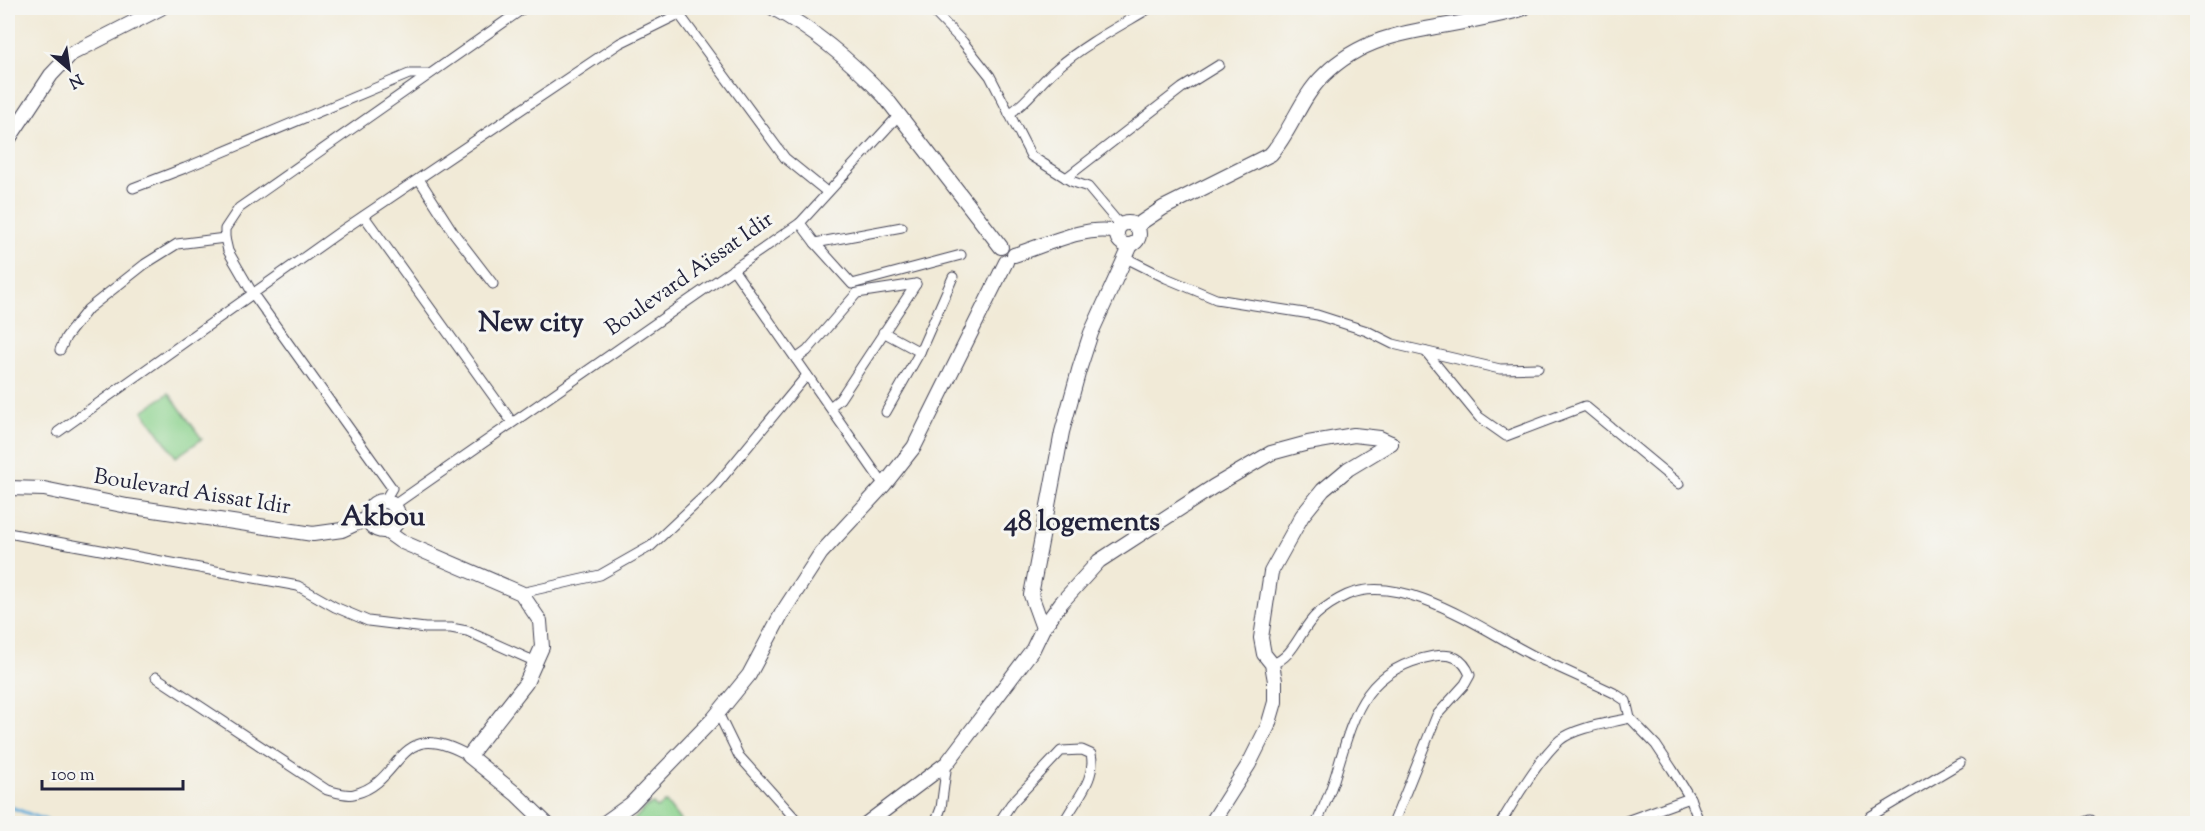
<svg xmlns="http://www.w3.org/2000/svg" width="2205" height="831" viewBox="0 0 2205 831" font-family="'Sorts Mill Goudy',serif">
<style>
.park{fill:#8bd28d;stroke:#567a64;stroke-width:1.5}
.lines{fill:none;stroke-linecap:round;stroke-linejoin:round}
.stream{stroke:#62addb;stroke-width:3}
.street-casing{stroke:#414052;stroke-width:11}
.secondary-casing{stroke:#414052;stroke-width:16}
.street{stroke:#fff;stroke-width:9}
.secondary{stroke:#fff;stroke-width:14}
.labels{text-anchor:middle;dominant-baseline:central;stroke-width:6;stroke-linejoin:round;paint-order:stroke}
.street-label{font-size:22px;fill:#22223b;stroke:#f6f6f2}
.district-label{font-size:28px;font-weight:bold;fill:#22223b;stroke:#f6f6f2}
</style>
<rect width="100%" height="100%" fill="#f6f6f2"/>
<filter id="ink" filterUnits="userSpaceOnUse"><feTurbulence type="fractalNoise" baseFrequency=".0167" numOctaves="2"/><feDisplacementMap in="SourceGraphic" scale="12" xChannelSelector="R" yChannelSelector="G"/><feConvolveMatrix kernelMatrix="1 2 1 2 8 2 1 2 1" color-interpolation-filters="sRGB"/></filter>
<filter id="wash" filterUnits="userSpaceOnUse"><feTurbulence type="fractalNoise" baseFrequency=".008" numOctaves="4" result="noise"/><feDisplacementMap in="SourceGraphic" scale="24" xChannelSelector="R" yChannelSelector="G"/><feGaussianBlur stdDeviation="1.35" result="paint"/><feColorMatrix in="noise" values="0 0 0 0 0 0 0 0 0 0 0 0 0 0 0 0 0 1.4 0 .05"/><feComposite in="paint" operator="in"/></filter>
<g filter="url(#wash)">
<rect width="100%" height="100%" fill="#f1ead7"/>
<!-- park -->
<g class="park">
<polygon points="169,393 202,439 176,457 143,411"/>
<polygon points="666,802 682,823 631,823 646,807 653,804 657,808"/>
</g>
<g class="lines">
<!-- stream -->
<polyline class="stream" points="8,806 56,824"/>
</g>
</g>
<g filter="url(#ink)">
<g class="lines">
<defs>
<g id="street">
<polyline points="930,8 963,42 990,76 1031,156 1071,181 1088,187 1115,219 1123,225"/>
<polyline points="679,14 785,158 827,192"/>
<path d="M1009,114C1028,102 1039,83 1056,69C1085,44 1118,27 1150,8"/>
<polyline points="1066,178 1182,88 1219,65"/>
<polyline points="419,179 453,232 493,284"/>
<polyline points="133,188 185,168 409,74 428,74"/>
<polyline points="364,216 512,422"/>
<polyline points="800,223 815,243 902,227"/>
<polyline points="815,243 852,284 961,255"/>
<polyline points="1126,258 1166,278 1216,299 1317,315 1367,331 1393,344 1500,369 1538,368"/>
<polyline points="733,269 884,485"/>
<polyline points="883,332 920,352"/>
<polyline points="60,350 66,337 88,309 145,264 177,244 225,238"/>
<polyline points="1426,352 1479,417 1506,436 1585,406 1679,484"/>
<polyline points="796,359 807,351 857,293 916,284"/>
<polyline points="830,407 840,399 916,284"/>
<polyline points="886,412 920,352 953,277"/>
<polyline points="58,432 344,229 620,43 679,14 683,8"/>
<polyline points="385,500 392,488 253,294 228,251 225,238 225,229 239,208 524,8"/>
<polyline points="394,505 800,223 899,115"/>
<polyline points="8,533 298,586 335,607 368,621 425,628 451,628 467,631 536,662"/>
<polyline points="521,593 600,575 651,546 717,484 807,375"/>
<path d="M1272,664C1294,657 1300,630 1316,615C1325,607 1336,600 1347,595C1402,571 1483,630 1532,655C1559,668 1587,680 1614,693L1626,701L1630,718L1656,745L1672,769L1690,798L1700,824"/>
<path d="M156,677L327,790C335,792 346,796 354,794C405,782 395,714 469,756"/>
<polyline points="718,713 739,756 800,824"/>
<polyline points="935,824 941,808 947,763"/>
<path d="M998,824L1011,804L1061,751L1082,750L1091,754C1097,780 1074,801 1063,824"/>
<path d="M1316,824C1323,809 1329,795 1334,780C1353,719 1361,669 1434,656C1452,653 1463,658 1470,675L1465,684L1437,715L1393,824"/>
<path d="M1500,824C1515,800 1539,758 1560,740C1576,727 1610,723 1630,718"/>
<polyline points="1618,824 1690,798"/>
<polyline points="1864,824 1871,816 1960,763"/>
<polyline points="2080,824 2091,820"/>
</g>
<g id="secondary">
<path d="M773,8C816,31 852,62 885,97L1001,247"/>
<polyline points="8,140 51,75 71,54 161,8"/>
<circle cx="1128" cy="234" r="11"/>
<path d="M1136,226L1163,208L1271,154C1292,130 1300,98 1324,75C1369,30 1426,31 1484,18C1497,15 1511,13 1524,8"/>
<path d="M1014,255C1046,245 1084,225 1117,232"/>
<polyline points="8,488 44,489 127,506 313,534 342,530 368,518"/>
<circle cx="383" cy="516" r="15"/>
<polyline points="386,531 400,541 521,593 540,621 542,647 526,683 469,756 516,794 547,824"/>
<polyline points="1043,628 1061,603 1099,561 1213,487 1271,453 1308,443 1354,435 1380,438 1391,443"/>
<polyline points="603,824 631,804 714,718 749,675 782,613 821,553 884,485 914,447 1006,262"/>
<polyline points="866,824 947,763 1033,649 1043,628 1031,595 1062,432 1079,370 1091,333 1131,245"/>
<polyline points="1211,824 1249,764 1268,726 1275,702 1275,681 1272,664 1264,654 1261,638 1271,572 1302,516 1323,490 1348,469 1391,443"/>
</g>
</defs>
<!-- street casing -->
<use href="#street" class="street-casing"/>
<!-- secondary casing -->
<use href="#secondary" class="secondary-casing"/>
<!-- street -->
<use href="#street" class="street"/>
<!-- secondary -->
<use href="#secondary" class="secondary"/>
</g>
</g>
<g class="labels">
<!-- street labels -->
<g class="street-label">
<text transform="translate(690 275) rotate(-35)">Boulevard Aïssat Idir</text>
<text transform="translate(192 493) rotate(9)">Boulevard Aissat Idir</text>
</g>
<!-- district labels -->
<g class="district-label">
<text x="531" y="324">New city</text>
<text x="383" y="518">Akbou</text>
<text x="1082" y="523">48 logements</text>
</g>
</g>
<!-- margin -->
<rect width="2205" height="831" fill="none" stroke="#f6f6f2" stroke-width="30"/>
<!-- north arrow -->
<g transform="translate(69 69) rotate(151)" stroke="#f6f6f2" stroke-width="4.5" paint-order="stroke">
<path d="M0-4.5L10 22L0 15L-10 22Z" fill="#22223b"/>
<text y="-9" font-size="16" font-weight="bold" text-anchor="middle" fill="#22223b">N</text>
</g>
<!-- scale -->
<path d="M42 780v9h141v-9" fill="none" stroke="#22223b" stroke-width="3"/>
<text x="51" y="780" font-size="18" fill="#22223b" stroke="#f6f6f2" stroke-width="4.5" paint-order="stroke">100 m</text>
</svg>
